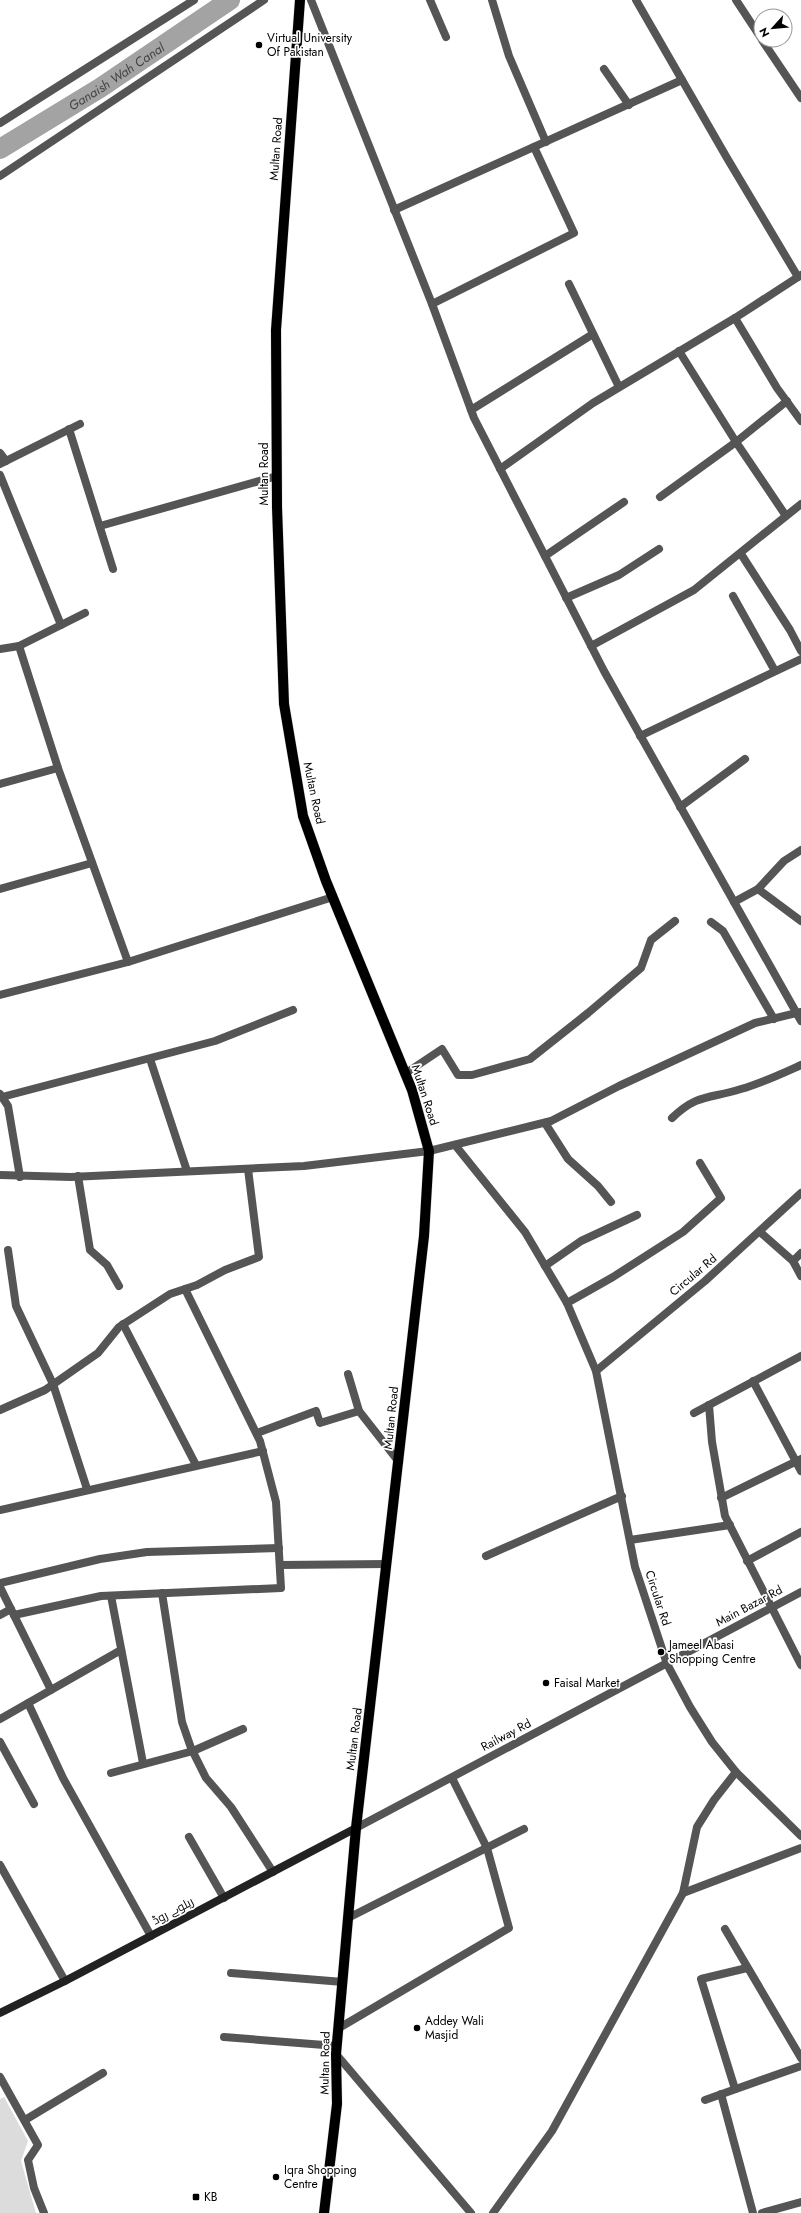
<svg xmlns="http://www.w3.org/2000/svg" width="801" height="2213" viewBox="0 0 801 2213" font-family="Jost,Cairo,sans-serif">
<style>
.green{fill:#dcdcdc}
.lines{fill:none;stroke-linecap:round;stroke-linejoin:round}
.canal{stroke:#a3a3a3;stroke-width:20}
.primary-casing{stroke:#dbdbdb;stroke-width:11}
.minor{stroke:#555;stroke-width:8}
.tertiary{stroke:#555;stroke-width:8}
.secondary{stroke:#222;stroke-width:8}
.primary{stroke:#000;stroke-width:10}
.poi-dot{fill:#000;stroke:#fff;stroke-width:1.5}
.labels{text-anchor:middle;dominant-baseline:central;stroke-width:3.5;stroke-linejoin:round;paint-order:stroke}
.poi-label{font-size:12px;fill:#000;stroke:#fff;text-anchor:start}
.street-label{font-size:12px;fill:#000;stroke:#fff}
.water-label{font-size:13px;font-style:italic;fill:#444;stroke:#fff}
</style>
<rect width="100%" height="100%" fill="#fff"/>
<!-- green -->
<polygon class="green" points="4,2097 28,2141 21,2161 36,2213 0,2213 0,2099"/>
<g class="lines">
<!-- canal -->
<path class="canal" id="s1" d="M0,149L100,88L230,0"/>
<defs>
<polyline id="primary" points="300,0 276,330 277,507 284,704 303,816 326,881 412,1090 429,1151 424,1236 356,1828 336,2054 337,2104 324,2213"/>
</defs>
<!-- primary casing -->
<use href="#primary" class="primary-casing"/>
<!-- minor -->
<g class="minor">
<polyline points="430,0 446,37"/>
<polyline points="492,0 509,56 546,142"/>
<polyline points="636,0 727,158 798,277"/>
<polyline points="736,0 761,38"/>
<polyline points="762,40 801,98"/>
<polyline points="604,69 629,105"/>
<polyline points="394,210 682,80"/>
<polyline points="569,284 619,387"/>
<polyline points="432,304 574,233 534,147"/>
<polyline points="735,318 777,388 801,421"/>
<polyline points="679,351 736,442 786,516"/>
<polyline points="471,410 593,334"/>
<polyline points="69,429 113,569"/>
<polyline points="0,453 6,461"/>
<polyline points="0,464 80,424"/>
<polyline points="500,469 593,403 735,318 801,275"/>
<polyline points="0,475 61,625"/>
<polyline points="660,497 736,442 787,401"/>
<polyline points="100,526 277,476"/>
<polyline points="741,554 790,630 801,651"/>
<polyline points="545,556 624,502"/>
<polyline points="733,596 775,671"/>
<polyline points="566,598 619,575 659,549"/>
<polyline points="19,646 58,768 128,962"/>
<polyline points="591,646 694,590 801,504"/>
<polyline points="0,649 19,646 85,613"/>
<polyline points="640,736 801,659"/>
<polyline points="0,784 58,768"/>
<polyline points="680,807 745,759"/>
<polyline points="0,889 92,863"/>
<polyline points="758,889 801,921"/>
<polyline points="734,902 758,889 784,861 801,850"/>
<polyline points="711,922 723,931 774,1019"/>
<polyline points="0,995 128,962 333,897"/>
<polyline points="150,1059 187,1171"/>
<polyline points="406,1073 442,1049 458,1075 472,1075 530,1059 588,1013 641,968 651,940 675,921"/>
<polyline points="0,1094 8,1106 20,1177"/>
<polyline points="2,1097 215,1041 293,1010"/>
<path d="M672,1118C698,1093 710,1099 741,1089C762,1083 781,1074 801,1065"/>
<polyline points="545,1123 568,1159 598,1186 611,1202"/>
<polyline points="429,1151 551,1121 619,1086 755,1023 801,1012"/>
<polyline points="78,1176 90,1250 107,1265 119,1286"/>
<polyline points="760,1232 793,1261 801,1276"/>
<polyline points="8,1250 16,1306 53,1384 87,1489"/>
<polyline points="793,1261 801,1253"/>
<polyline points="545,1266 581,1241 637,1215"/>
<polyline points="567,1303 613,1277 683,1232 721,1198 700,1163"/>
<polyline points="123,1324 196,1465"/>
<polyline points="348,1374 359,1411 399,1462"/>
<polyline points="753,1381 801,1471"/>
<polyline points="709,1405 712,1442 725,1516 801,1665"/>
<polyline points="0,1410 45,1390 98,1353 119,1327 170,1294 197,1285 225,1270 259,1257 248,1169"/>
<polyline points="694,1413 801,1356"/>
<polyline points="257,1433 316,1411 320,1423 359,1411"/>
<polyline points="721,1498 801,1459"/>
<polyline points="0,1510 263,1451"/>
<polyline points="630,1540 730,1525"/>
<polyline points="486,1556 622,1496"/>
<polyline points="747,1561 801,1532"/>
<polyline points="280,1565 387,1564"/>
<polyline points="0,1583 100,1559 147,1552 279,1548"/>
<polyline points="0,1587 51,1690"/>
<polyline points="162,1593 182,1722 191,1748 206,1778 231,1807 273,1872"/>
<polyline points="111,1596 143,1763"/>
<polyline points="0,1615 11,1609"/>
<polyline points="14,1615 101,1596 281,1588 276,1502 260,1441 185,1289"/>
<polyline points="28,1703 63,1778 151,1936"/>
<polyline points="0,1719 121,1650"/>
<polyline points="0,1742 34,1804"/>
<polyline points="111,1773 193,1751 243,1729"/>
<polyline points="356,1828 801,1592"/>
<polyline points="189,1837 224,1898"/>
<polyline points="0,1865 65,1981"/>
<polyline points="683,1893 697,1827 714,1800 736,1772"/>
<polyline points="348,1918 524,1829"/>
<polyline points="725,1929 801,2058"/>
<polyline points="231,1973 343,1982"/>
<polyline points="339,2028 509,1928 487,1848 452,1778"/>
<polyline points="224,2037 337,2046"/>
<polyline points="336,2054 471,2213"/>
<polyline points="0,2077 38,2145 28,2160 34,2188 44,2213"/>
<polyline points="735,2089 701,1979 747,1968"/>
<polyline points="721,2094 753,2213"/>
<polyline points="705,2100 801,2066"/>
<polyline points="25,2120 103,2073"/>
<polyline points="493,2213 552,2131 683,1893 801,1848"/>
<polyline points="762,2213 801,2202"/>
</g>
<!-- tertiary -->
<g class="tertiary">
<polyline points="311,0 432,304 474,418 604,671 801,1021"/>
<polyline points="0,123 194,0"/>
<polyline points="0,176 264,0"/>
<polyline points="455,1145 525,1232 567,1303 596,1371 635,1567 667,1664 690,1707 712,1742 736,1772 801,1836"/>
<polyline points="0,1175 71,1177 304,1166 429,1151"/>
<polyline points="596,1371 705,1281 801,1193"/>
</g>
<!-- secondary -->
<polyline class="secondary" points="0,2013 65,1981 356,1828"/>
<!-- primary -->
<use href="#primary" class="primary"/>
</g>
<!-- markers -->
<g class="poi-dot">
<circle cx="259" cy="45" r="4"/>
<circle cx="661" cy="1652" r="4"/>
<circle cx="546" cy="1683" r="4"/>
<circle cx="417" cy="2028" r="4"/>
<circle cx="276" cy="2177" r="4"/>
<rect x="192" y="2193" width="8" height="8" rx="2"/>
</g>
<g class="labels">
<!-- poi labels -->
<g class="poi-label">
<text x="267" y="38">Virtual University<tspan x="267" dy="14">Of Pakistan</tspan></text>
<text x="669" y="1645">Jameel Abasi<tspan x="669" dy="14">Shopping Centre</tspan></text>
<text x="554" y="1683">Faisal Market</text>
<text x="425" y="2021">Addey Wali<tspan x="425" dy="14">Masjid</tspan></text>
<text x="284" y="2170">Iqra Shopping<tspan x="284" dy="14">Centre</tspan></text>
<text x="204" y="2197">KB</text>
</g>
<!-- street labels -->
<g class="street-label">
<text transform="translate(276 149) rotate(-86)">Multan Road</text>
<text transform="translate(264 474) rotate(-90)">Multan Road</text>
<text transform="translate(314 793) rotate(78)">Multan Road</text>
<text transform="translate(425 1095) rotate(72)">Multan Road</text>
<text transform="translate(693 1275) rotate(-40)">Circular Rd</text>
<text transform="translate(391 1418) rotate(-84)">Multan Road</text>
<text transform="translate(658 1598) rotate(72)">Circular Rd</text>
<text transform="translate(749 1606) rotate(-28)">Main Bazar Rd</text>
<text transform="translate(506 1735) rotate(-28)">Railway Rd</text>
<text transform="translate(354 1739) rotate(-83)">Multan Road</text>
<text transform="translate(173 1911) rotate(-28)">ریلوے روڈ</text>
<text transform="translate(325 2063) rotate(-89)">Multan Road</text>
</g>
<!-- water labels -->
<g class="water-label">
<text stroke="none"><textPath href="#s1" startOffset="137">Ganaish Wah Canal</textPath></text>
</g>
</g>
<!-- north arrow -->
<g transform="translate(773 28) rotate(243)"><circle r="19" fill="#ffffff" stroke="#999999"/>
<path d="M0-3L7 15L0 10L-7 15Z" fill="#000000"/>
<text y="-6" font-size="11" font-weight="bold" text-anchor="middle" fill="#000000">N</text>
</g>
</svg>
